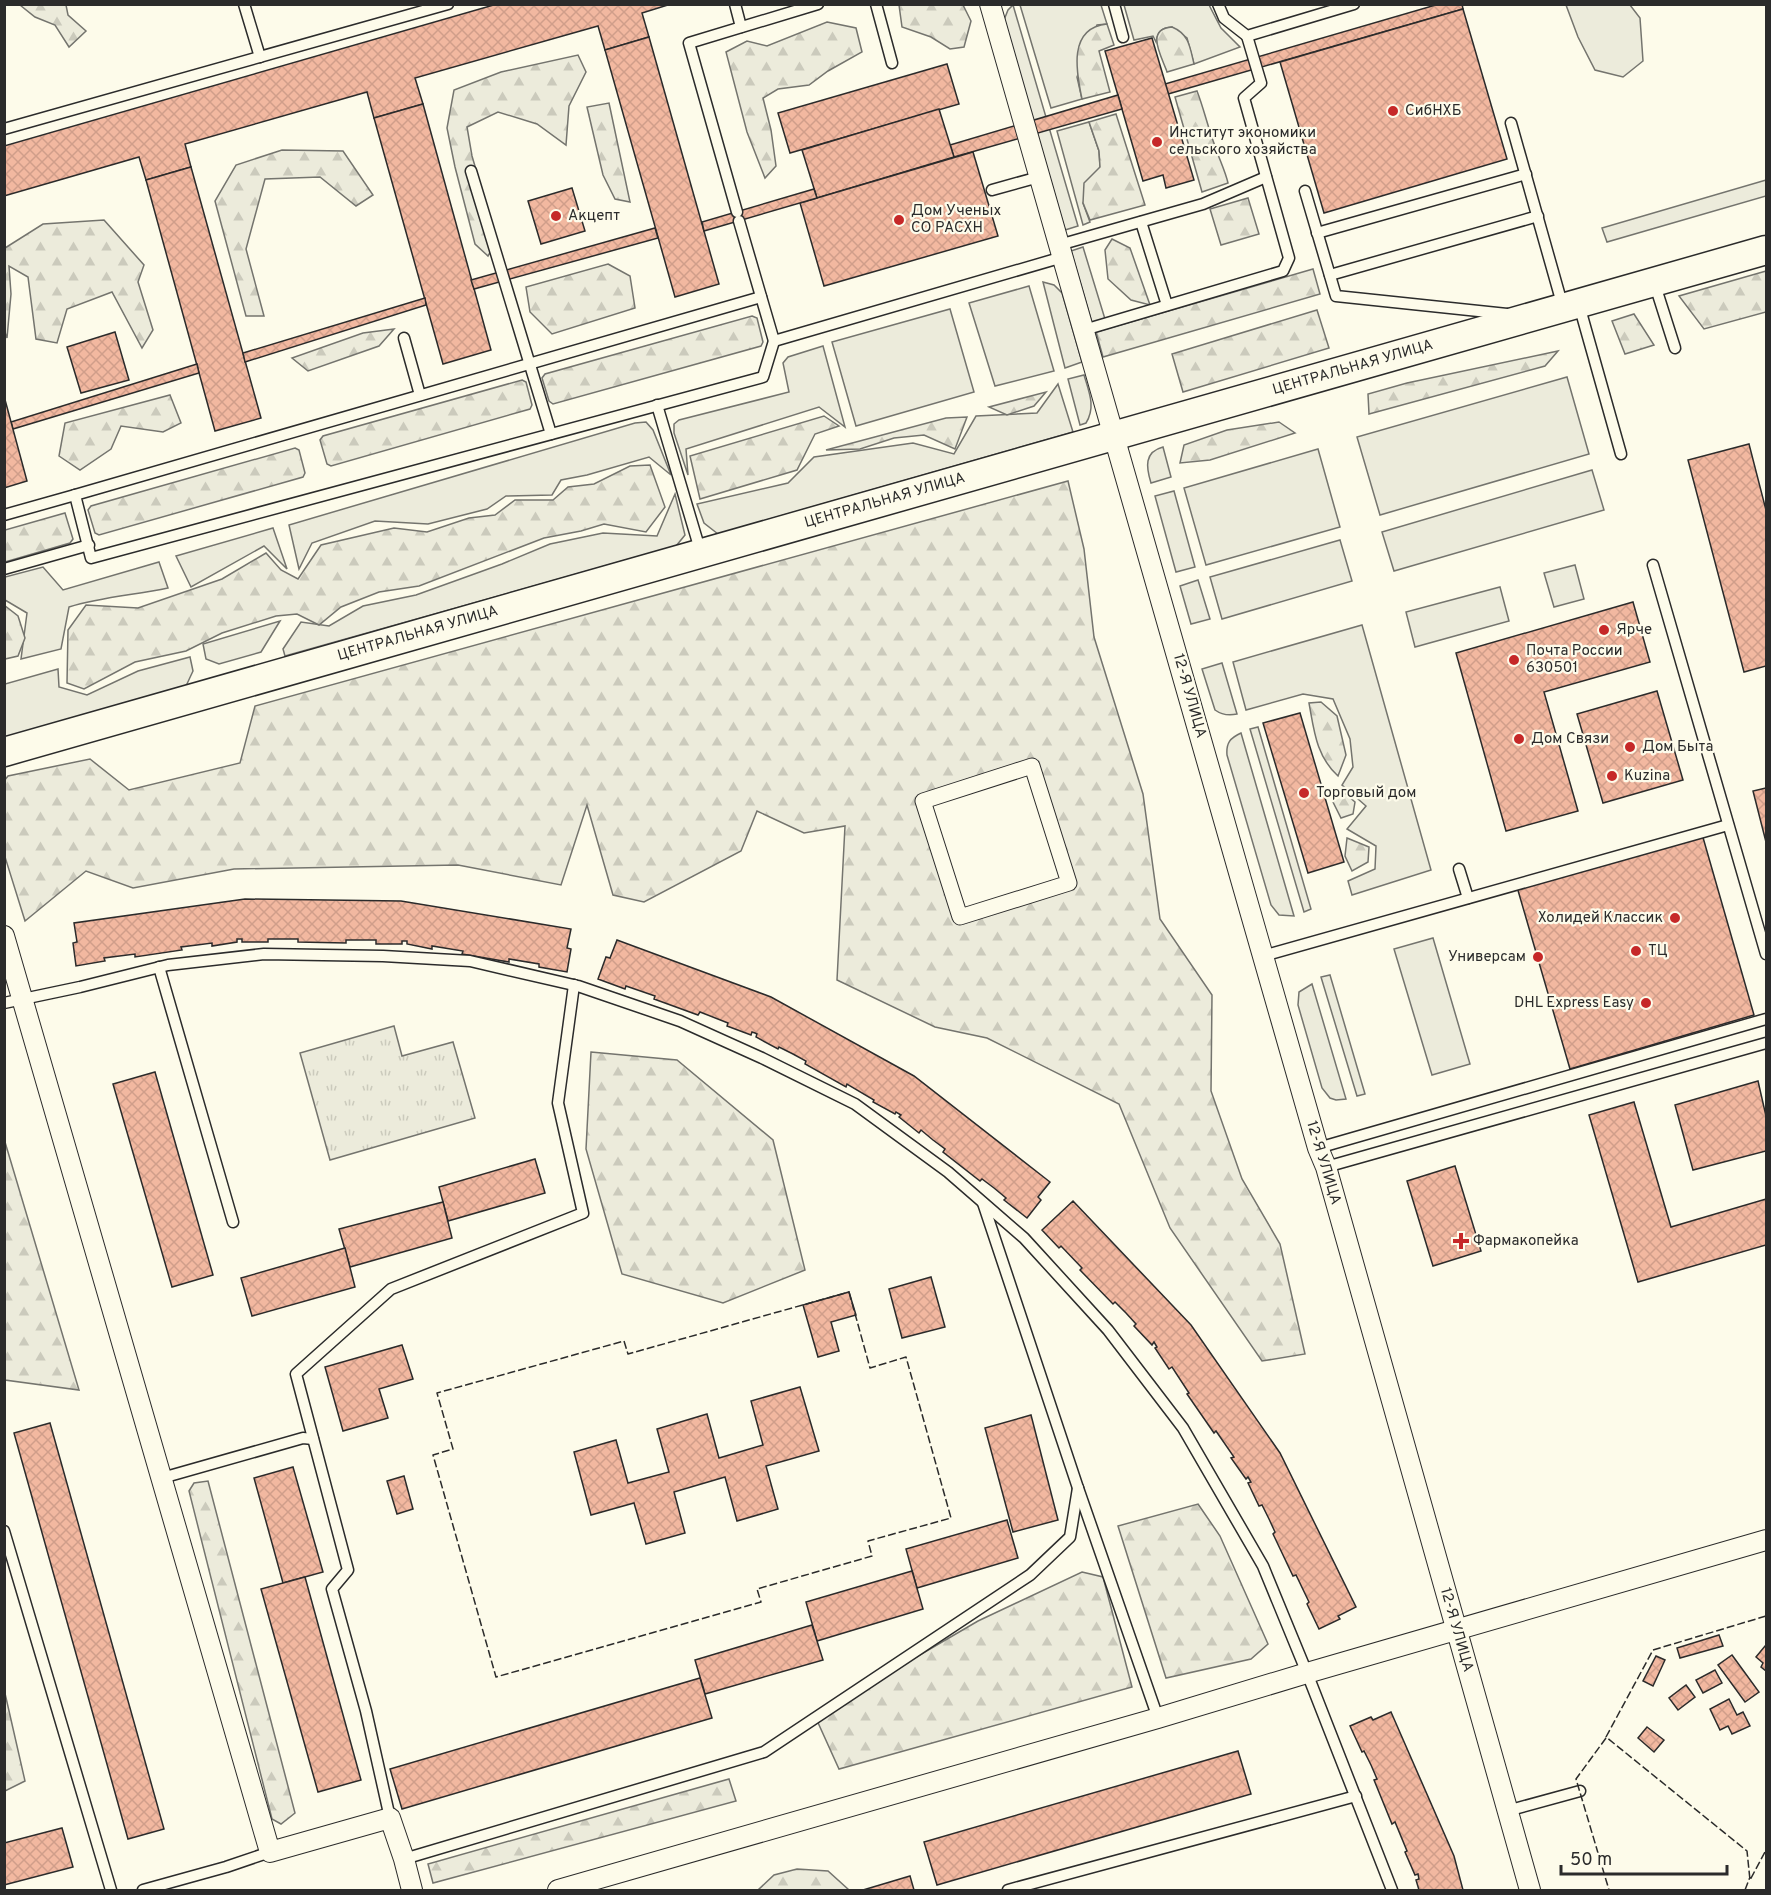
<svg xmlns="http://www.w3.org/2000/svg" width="1771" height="1895" viewBox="0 0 1771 1895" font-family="Overpass,sans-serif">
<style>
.grass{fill:#ecebdb;stroke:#74746e;stroke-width:1.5}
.forest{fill:url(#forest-firs);stroke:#74746e;stroke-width:1.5;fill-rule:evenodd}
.park{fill:url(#park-tufts);stroke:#74746e;stroke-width:1.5}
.building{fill:url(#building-cross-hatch);stroke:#2b2b2b;stroke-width:1.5}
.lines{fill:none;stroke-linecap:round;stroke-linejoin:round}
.service-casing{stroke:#2b2b2b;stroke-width:13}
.pedestrian-casing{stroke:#2b2b2b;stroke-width:17}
.minor-casing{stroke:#2b2b2b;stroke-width:22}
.secondary-casing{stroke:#2b2b2b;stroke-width:31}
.service{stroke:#fdfbea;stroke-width:10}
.pedestrian{stroke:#fdfbea;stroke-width:15}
.minor{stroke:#fdfbea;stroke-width:20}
.secondary{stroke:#fdfbea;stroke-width:28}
.fence{stroke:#2b2b2b;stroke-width:1.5;stroke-dasharray:8 3;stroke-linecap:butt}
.poi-dot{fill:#c62828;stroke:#fdfbea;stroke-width:2}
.labels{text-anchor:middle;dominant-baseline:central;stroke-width:4.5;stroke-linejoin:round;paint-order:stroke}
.poi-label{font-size:15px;fill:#2b2b2b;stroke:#fdfbea;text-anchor:start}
.street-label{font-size:15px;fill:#2b2b2b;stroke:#fdfbea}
</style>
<defs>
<pattern id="forest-firs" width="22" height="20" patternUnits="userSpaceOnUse" patternTransform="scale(1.5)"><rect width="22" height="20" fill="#ecebdb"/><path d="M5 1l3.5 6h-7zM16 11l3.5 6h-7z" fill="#cbcabc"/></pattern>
<pattern id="park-tufts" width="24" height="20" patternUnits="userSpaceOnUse" patternTransform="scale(1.5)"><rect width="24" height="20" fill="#ecebdb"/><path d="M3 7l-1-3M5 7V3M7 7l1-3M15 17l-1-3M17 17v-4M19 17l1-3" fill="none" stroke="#cbcabc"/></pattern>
<pattern id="building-cross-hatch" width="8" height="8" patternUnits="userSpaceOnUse" patternTransform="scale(1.5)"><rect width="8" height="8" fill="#f2b8a0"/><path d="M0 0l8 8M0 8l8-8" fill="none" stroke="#d09e8a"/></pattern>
</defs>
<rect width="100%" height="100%" fill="#fdfbea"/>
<!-- grass -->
<g class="grass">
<polygon points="1013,5 1078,226 1065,230 1004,20 1008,10"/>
<polygon points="1020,5 1101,5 1107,24 1097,25 1077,77 1082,99 1051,108"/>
<path d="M1124,5H1209L1221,28L1240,47L1194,64L1187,38L1172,27C1161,28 1158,31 1156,42L1153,36L1134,40Z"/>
<polygon points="1566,5 1630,5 1640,18 1643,61 1623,77 1595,70 1578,37"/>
<polygon points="1089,122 1099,151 1100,167 1083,203 1090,222 1083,225 1057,131"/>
<polygon points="1766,180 1766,196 1607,242 1602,228"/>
<polygon points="1083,247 1105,319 1092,323 1071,251"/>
<polygon points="1043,282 1054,285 1062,293 1082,362 1065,368"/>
<polygon points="1029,286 1054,371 995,386 969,303"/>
<polygon points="950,309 974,392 856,426 832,342"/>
<polygon points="823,346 845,427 819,407 686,449 688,475 674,433 674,424 679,420 789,392 783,363 788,357"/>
<path d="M1084,375C1089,392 1096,407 1086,423L1080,425L1068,379Z"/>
<polygon points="1567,377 1589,454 1380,515 1357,437"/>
<polygon points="1058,384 1073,432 718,534 704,523 697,504 788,483 814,457 913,443 954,454 976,416 1037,413"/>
<polygon points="646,422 653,430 671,475 649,457 587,475 561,480 552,495 506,496 487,509 428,524 375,521 312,543 299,569 289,525 635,423"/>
<path d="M1163,447L1171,477L1151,483C1146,467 1144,452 1163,447Z"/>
<polygon points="1318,449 1340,527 1206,565 1184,488"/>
<polygon points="1592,470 1604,510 1394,571 1382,532"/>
<polygon points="1174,491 1195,567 1176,572 1155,496"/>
<polygon points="675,494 685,535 676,546 285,656 283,649 301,622 329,626 363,606 416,595 502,564 550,544 603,533 657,536"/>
<polygon points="273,528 287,569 264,546 191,587 176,556"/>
<polygon points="1340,540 1352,581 1222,619 1210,577"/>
<path d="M159,562L168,588C135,595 102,597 69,607L61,649L21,659L27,613L5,600V577L43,567L63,590Z"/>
<polygon points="1575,565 1584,599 1554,607 1544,573"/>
<polygon points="1198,580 1210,619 1191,624 1180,586"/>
<polygon points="1500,587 1509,621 1415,647 1406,612"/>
<polygon points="280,621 261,652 219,664 206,659 203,644"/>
<polygon points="1362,625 1431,870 1352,895 1348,881 1375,869 1376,846 1347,829 1366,806 1342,785 1353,767 1350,739 1333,699 1303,694 1246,710 1233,662"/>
<polygon points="190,657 193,671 186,686 5,740 5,684 58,669 59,687 87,695 138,671"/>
<path d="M1222,663L1237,714C1228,716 1222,715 1215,710L1202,669Z"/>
<polygon points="1258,727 1311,909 1304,912 1250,729"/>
<path d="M1241,733L1294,916L1279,915L1271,905L1227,755C1226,743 1230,738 1241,733Z"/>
<polygon points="1433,938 1470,1064 1432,1075 1394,949"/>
<polygon points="1330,975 1365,1094 1357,1096 1321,977"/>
<polygon points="1312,984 1346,1099 1336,1100 1330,1098 1322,1088 1298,1005 1299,992"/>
</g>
<!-- forest -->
<g class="forest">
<polygon points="20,5 66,5 68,15 86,31 69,47 55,25 35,17"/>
<polygon points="899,5 963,5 971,21 964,47 950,49 931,37 902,27"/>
<polygon points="827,22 856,28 862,52 828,71 809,85 778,89 763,98 771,130 776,166 765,178 747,132 726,52 747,41 767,46"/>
<path d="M1107,24L1114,45L1099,51L1110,92L1082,99C1076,71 1068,28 1107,24Z"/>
<path d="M1172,27C1189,34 1190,47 1194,64L1167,72C1161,55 1145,29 1172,27Z"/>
<polygon points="578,55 586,72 569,106 566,145 537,124 498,112 467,127 472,156 497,241 488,256 475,244 455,167 447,128 454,90 501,72"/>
<path d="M1197,91C1204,109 1208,128 1215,146C1219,159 1225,170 1228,183L1202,192L1175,97Z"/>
<polygon points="609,103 630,202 615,199 603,175 587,107"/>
<polygon points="1116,114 1145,205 1090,220 1083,203 1084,183 1100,167 1099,151 1089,122"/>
<polygon points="282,150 343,151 373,195 356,206 320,177 265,179 246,249 264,316 246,316 215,201 236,165"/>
<polygon points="1248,198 1259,234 1221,245 1210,209"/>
<polygon points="104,220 144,265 138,282 153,330 142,348 112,292 67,309 57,343 36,339 28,277 9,266 11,294 7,338 4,330 5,248 43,224"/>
<polygon points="1112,239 1130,248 1150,305 1131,300 1108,279 1105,250"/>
<polygon points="608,264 630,276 635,308 552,334 530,312 526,287"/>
<polygon points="1313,269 1320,294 1103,357 1096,332"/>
<polygon points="1766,271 1766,312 1704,329 1679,296"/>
<polygon points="1317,310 1329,348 1183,392 1172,354"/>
<polygon points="1634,314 1654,345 1625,354 1612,321"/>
<polygon points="752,316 757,318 763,342 761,346 553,404 549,401 542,378 545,374"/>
<polygon points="394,329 379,346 308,371 292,358 363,333"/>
<polygon points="1558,351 1545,366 1369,414 1368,394 1407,383"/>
<polygon points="522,380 526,382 532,405 530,409 331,466 327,464 320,440 323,436"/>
<polygon points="1046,392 1034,406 1007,415 989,407"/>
<polygon points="170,395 181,423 163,432 121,426 111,449 80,470 59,456 65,423"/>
<polygon points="824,416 839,426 815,434 797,470 700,499 690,456"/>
<polygon points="967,417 955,449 924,435 894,438 860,449 826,450 946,418"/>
<polygon points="1279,422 1295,433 1210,460 1180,463 1184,445 1227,430"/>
<polygon points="295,448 299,450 305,473 303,477 99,535 95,533 88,510 91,506"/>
<polygon points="650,465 665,507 646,532 604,524 581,531 544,538 419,586 379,592 341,607 319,625 297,614 276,616 222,633 186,651 135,662 84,689 67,683 68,630 86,605 138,608 222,579 266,553 281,570 298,579 321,545 394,528 427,532 469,518 495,515 515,500 553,500 568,487 594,484 630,466"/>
<path d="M1068,481L1084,549L1094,637L1143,794L1160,919L1212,995L1211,1091L1242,1179L1280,1244L1305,1354L1262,1361L1170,1228L1119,1104L987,1038L935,1027L837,980L845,826L804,833L757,811L741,851L644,902L613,895L587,805L561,885L458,865L234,869L133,888L86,871L25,921L5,857L4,781L8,776L90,759L129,790L240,763L255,706ZM1032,766L1069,882L960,917L923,801Z"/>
<polygon points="65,513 73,539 70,543 5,562 5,530"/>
<polygon points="4,605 18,616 25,638 18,656 5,659"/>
<path d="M1321,702L1337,716L1346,755L1338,776C1316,756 1314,730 1309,703Z"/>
<polygon points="1341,790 1355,802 1353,814 1341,818 1333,802"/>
<polygon points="1347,838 1369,847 1368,862 1352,871 1345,856"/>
<polygon points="591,1052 677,1060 773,1140 805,1270 723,1303 622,1274 586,1149"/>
<polygon points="5,1142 79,1390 5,1380"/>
<polygon points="208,1481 295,1813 281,1824 272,1819 189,1491 194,1483"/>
<polygon points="1198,1504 1220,1536 1268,1644 1251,1659 1166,1678 1118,1526"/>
<polygon points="1082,1572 1103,1577 1132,1687 839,1769 815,1716 978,1621"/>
<polygon points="4,1689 25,1781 5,1791 4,1791"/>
<polygon points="729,1779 736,1801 433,1883 428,1864"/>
<polygon points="797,1869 828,1871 849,1890 758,1890 774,1875"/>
</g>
<!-- park -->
<polygon class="park" points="394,1026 402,1056 453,1042 475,1118 330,1160 300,1053"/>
<!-- building -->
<g class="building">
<polygon points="497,4 671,4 642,13 649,37 605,50 598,26 415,78 423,104 374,118 367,92 185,144 191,167 146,180 139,157 4,196 4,146"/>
<polygon points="1439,4 1462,4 1463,9 1168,94 1165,84"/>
<polygon points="1463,9 1507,159 1324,213 1280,62"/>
<polygon points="649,37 719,284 675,297 605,50"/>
<polygon points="1152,38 1194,180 1166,188 1163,175 1143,181 1105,51"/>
<polygon points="947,64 959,104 790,153 778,113"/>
<polygon points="1118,95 1122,109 954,157 950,145"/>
<polygon points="423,104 491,350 443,364 374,118"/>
<polygon points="939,109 954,157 817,198 802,150"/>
<polygon points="973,152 998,236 824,286 800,203"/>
<polygon points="191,167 261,418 215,431 146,180"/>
<polygon points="572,188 585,231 541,244 528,201"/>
<polygon points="814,189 817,198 704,231 702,222"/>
<polygon points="655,228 658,238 474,289 471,280"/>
<polygon points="425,298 426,305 245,362 243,353"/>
<polygon points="115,332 129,380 81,393 67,347"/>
<polygon points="197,364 199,373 13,429 11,422"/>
<polygon points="4,396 27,481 4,488"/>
<polygon points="1749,444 1766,510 1766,666 1744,672 1688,460"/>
<polygon points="1633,602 1650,662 1544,692 1578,811 1506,831 1456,653"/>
<polygon points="1657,691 1683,780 1603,803 1577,714"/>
<polygon points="1300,713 1344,862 1308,873 1263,723"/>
<polygon points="1766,788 1766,842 1753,791"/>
<polygon points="1702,834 1754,1015 1570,1069 1517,887"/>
<polygon points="245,899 401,901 571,929 567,948 571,949 567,972 539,967 539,964 509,959 509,962 462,954 463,951 432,946 432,949 407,944 407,941 402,941 402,944 376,944 376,940 346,940 346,943 298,942 298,939 268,939 268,942 242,942 242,939 237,939 237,942 212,946 212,943 197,945 181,947 182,950 135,957 135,954 104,958 105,961 76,966 73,943 77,942 74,923"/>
<polygon points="617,940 771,997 914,1076 1050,1182 1038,1197 1041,1200 1027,1218 1004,1200 1006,1198 994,1188 982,1179 980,1181 943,1152 945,1149 933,1140 921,1130 919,1133 899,1117 901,1115 896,1112 895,1114 873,1102 874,1100 847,1084 846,1087 805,1064 806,1061 793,1054 779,1047 778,1049 756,1037 757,1034 755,1033 752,1032 751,1035 727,1026 728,1023 700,1012 698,1015 654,999 655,996 626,986 625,989 598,979 606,957 610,958"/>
<polygon points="155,1072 213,1275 172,1287 113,1084"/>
<polygon points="1758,1081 1766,1116 1766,1151 1693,1170 1675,1105"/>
<polygon points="1634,1102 1671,1227 1766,1199 1766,1245 1638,1282 1589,1115"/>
<polygon points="535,1159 545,1193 448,1221 439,1187"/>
<polygon points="1455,1166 1481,1251 1433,1266 1407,1181"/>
<polygon points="1073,1201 1191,1325 1280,1453 1356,1607 1338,1616 1340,1619 1319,1629 1307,1604 1309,1602 1296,1575 1293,1576 1273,1534 1275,1532 1269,1519 1262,1505 1259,1506 1248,1483 1251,1482 1248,1477 1246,1479 1231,1458 1234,1457 1216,1431 1214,1433 1187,1394 1189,1393 1172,1367 1169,1369 1155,1348 1157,1347 1154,1342 1152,1345 1134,1326 1136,1324 1126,1313 1115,1302 1113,1304 1080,1270 1082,1268 1061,1246 1059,1248 1042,1230"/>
<polygon points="443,1202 452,1238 350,1267 339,1229"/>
<polygon points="345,1248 355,1287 252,1316 241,1278"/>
<polygon points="931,1277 945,1327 902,1338 889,1289"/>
<polygon points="849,1292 856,1315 831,1322 839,1351 818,1357 803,1305"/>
<polygon points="402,1345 413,1379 379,1389 388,1418 343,1431 325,1367"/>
<polygon points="800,1387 819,1451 766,1466 778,1509 737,1521 725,1477 674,1492 685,1533 646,1544 634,1503 591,1515 574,1452 616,1440 628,1483 669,1472 657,1429 707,1414 719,1458 763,1445 751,1401"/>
<polygon points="1031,1415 1058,1520 1013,1532 985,1428"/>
<polygon points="50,1423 164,1829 128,1839 14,1433"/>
<polygon points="293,1467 323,1572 283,1583 254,1478"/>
<polygon points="404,1476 413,1509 397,1514 387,1481"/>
<polygon points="1007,1520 1018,1558 917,1588 906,1549"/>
<polygon points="912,1571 923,1609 817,1641 806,1602"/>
<polygon points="305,1577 361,1780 318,1792 261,1589"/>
<polygon points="812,1625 823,1660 705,1694 695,1660"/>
<polygon points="1719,1635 1723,1646 1680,1658 1677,1648"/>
<polygon points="1765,1646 1766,1648 1766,1671 1761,1667 1763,1663 1756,1657"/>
<polygon points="1732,1655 1759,1692 1745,1702 1718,1665"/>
<polygon points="1656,1656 1665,1660 1653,1686 1643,1681"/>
<polygon points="1715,1670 1722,1683 1703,1693 1696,1680"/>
<polygon points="700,1678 712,1718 402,1809 390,1769"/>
<polygon points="1686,1685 1695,1697 1678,1710 1669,1698"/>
<polygon points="1729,1699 1737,1715 1743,1712 1750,1726 1732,1734 1728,1726 1720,1730 1710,1709"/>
<polygon points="1391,1712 1454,1856 1463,1890 1419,1890 1416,1880 1419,1879 1418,1874 1415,1875 1405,1852 1407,1851 1395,1822 1392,1824 1374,1780 1377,1779 1371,1765 1364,1751 1362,1752 1350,1726 1371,1717 1373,1720"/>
<polygon points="1647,1727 1664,1740 1654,1752 1638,1738"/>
<polygon points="1238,1751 1251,1794 937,1885 924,1842"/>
<polygon points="62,1828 73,1867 4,1885 4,1843"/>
<polygon points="910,1876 914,1890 863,1890"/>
</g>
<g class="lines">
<defs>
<g id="service">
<polyline points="244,4 260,57"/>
<polyline points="735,4 741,27"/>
<polyline points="876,4 892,63"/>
<polyline points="1114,4 1123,37"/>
<polyline points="1218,4 1224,18 1247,36 1354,4"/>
<polyline points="1511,123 1563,307"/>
<polyline points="4,129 448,4"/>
<polyline points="471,171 551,434"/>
<polyline points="992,190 1039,177"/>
<polyline points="1305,191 1336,296 1507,314"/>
<polyline points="737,212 689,43 818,4"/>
<polyline points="739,221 774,341 1063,257"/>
<polyline points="1141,222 1167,305"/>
<polyline points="1317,233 1526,174"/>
<polyline points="1059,245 1203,204 1266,177"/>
<polyline points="1330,275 1538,216"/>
<polyline points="1654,282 1675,348"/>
<polyline points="761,297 75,495 91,558 763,377 774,341"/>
<polyline points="1579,305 1621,454"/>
<polyline points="1084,330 1283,271 1289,258 1244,98 1261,83 1247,36"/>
<polyline points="404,338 420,395"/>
<polyline points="657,405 701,553"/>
<polyline points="4,515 75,495"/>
<polyline points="1653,565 1766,954"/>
<polyline points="4,569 89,545"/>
<polyline points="1459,869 1468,898"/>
<polyline points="1263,956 1728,825"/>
<polyline points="159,967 233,1222"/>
<polyline points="4,1003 80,987 168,965 264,954 383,956 470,961 578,986 680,1021 762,1058 855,1104 948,1172 1024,1238 1108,1330 1183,1428 1263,1566 1307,1673 1392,1890"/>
<polyline points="1318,1148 1766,1019"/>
<polyline points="1326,1167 1766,1043"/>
<polyline points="983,1203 1078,1488 1158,1718"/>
<polyline points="162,1478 303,1438 313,1439"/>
<polyline points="4,1531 111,1890"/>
<polyline points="1507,1811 1580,1791"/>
<polyline points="390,1818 366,1711 332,1589 348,1570 296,1374 391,1289 583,1213 558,1103 574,985"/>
<polyline points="404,1859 764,1752 1030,1575 1070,1537 1078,1488"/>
<polyline points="143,1890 226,1867 270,1852"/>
<polyline points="1008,1890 1356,1796"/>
</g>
<polygon id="pedestrian" points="1032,766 1069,883 960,917 923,801"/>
<g id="minor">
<polyline points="990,4 1318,1148 1326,1167 1530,1890"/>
<polyline points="4,936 270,1852 390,1818 404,1859 412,1890"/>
<polyline points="558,1890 1158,1718 1307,1673 1766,1540"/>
</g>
<polyline id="secondary" points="4,752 1766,250"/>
</defs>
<!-- service casing -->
<use href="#service" class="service-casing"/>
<!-- pedestrian casing -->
<use href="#pedestrian" class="pedestrian-casing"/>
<!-- minor casing -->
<use href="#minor" class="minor-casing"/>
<!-- secondary casing -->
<use href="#secondary" class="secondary-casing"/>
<!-- service -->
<use href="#service" class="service"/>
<!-- pedestrian -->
<use href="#pedestrian" class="pedestrian"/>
<!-- minor -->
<use href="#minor" class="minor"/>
<!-- secondary -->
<use href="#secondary" class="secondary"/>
<!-- fence -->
<g class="fence">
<polygon points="849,1292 870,1368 906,1357 951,1518 868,1541 872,1556 757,1589 761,1602 496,1677 433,1455 453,1449 437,1393 624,1341 628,1354"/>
<polyline points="1766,1616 1653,1650 1606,1737 1747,1851 1750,1880 1766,1850"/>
<polyline points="1606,1738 1576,1779 1609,1890"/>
<polyline points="1745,1890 1750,1877"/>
</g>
</g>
<!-- markers -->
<g class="poi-dot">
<circle cx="1393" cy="111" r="6"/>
<circle cx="1157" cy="142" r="6"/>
<circle cx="556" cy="216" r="6"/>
<circle cx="899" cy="220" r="6"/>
<circle cx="1604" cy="630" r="6"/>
<circle cx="1514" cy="660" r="6"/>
<circle cx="1519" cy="739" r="6"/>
<circle cx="1630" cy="747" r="6"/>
<circle cx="1612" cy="776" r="6"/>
<circle cx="1304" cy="793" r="6"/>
<circle cx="1675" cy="918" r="6"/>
<circle cx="1636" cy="951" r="6"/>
<circle cx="1538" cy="957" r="6"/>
<circle cx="1646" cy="1003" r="6"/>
<path d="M1458 1232h6v6h6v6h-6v6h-6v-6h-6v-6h6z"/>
</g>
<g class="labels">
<!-- poi labels -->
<g class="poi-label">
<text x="1405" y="111">СибНХБ</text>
<text x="1169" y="133">Институт экономики<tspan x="1169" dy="17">сельского хозяйства</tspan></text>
<text x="911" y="211">Дом Ученых<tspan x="911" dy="17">СО РАСХН</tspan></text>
<text x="568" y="216">Акцепт</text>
<text x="1616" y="630">Ярче</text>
<text x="1526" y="651">Почта России<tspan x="1526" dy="17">630501</tspan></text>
<text x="1531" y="739">Дом Связи</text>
<text x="1642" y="747">Дом Быта</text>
<text x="1624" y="776">Kuzina</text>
<text x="1316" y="793">Торговый дом</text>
<text x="1663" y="918" text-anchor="end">Холидей Классик</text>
<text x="1648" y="951">ТЦ</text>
<text x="1526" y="957" text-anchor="end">Универсам</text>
<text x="1634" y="1003" text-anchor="end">DHL Express Easy</text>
<text x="1473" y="1241">Фармакопейка</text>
</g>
<!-- street labels -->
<g class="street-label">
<text transform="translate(1353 368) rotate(-16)">ЦЕНТРАЛЬНАЯ УЛИЦА</text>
<text transform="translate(885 501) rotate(-16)">ЦЕНТРАЛЬНАЯ УЛИЦА</text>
<text transform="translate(418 634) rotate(-16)">ЦЕНТРАЛЬНАЯ УЛИЦА</text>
<text transform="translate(1189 696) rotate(74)">12-Я УЛИЦА</text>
<text transform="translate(1323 1163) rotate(73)">12-Я УЛИЦА</text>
<text transform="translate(1456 1630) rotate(74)">12-Я УЛИЦА</text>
</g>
</g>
<!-- border -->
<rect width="1771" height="1895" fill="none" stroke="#2b2b2b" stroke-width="12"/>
<!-- scale -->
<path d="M1561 1865v9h166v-9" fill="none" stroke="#2b2b2b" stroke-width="3"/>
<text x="1570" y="1865" font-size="18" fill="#2b2b2b" stroke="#fdfbea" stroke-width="4.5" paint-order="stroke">50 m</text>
</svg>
